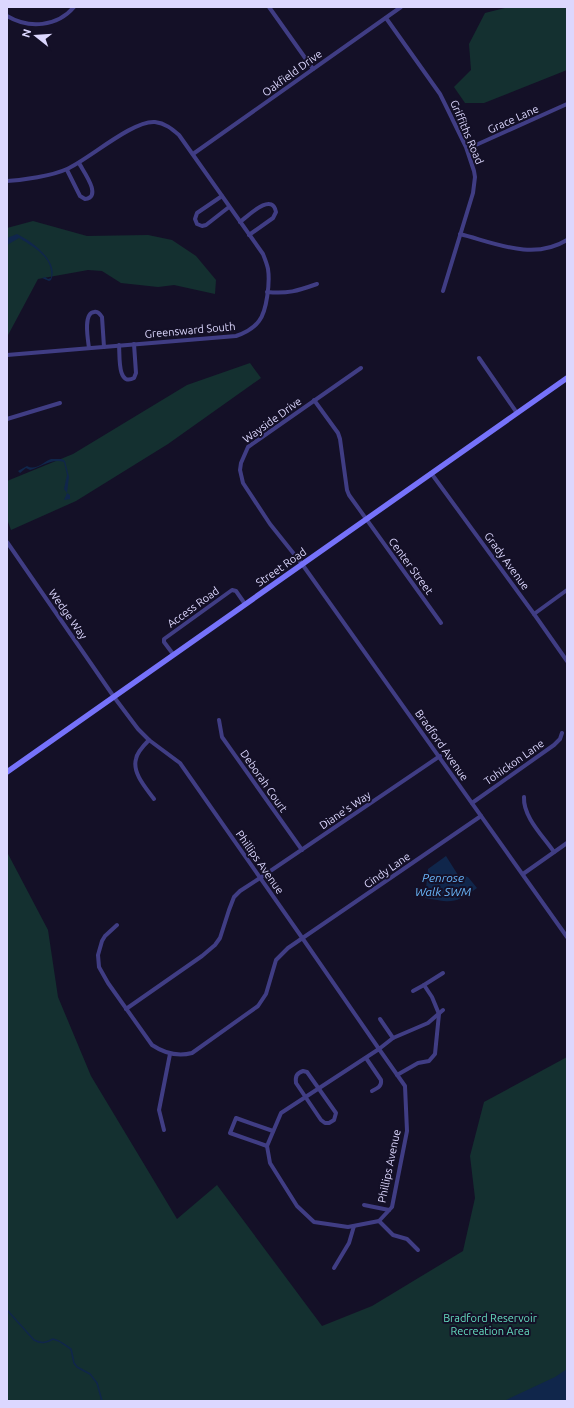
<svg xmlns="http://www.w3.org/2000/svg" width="574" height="1408" viewBox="0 0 574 1408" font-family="Ubuntu,sans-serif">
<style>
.green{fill:#143030}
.water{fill:#10264b}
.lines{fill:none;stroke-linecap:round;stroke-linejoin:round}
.stream{stroke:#10264b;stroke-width:1.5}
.minor{stroke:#403d84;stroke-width:4}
.secondary{stroke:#7672fa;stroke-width:5.5}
.labels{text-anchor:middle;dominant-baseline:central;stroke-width:4;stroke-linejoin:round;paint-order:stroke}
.street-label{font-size:11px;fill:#dcd7fe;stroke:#141027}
.park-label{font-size:11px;fill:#65dcbf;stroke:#141027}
.water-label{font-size:12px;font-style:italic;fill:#69b6fa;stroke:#141027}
</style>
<rect width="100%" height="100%" fill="#141027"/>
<!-- green -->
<g class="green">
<polygon points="509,7 567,7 567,70 484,103 465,103 454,87 471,70 469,44 485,13"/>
<polygon points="33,221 87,236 148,235 172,240 196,256 216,280 215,294 174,285 158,287 121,283 102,271 88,270 38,279 7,337 7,228"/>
<polygon points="250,363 261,378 168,444 76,501 11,530 7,519 7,481 73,454 187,385"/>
<polygon points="7,852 48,930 58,997 91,1076 177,1219 217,1185 322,1326 372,1306 463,1251 475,1198 470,1156 484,1102 567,1057 567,1401 7,1401"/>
</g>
<!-- water -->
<g class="water">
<path d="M17,234C31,241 60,261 51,280L49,281L42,278L45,277L48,279L51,278C54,258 34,247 19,238L7,245V238Z"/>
<path d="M51,459H62L65,461L69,477L67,493L70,495V499L64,500L67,493L64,489L67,475L64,462C52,458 41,467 30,470L26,468L20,473L18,471L27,466C36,471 43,462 51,459Z"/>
<path d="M446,856L458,875L468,877L477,888C454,904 453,903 425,898L428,869Z"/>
<polygon points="567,1369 567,1401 504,1401 555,1377"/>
</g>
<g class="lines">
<!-- stream -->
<path class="stream" d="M7,1310L34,1340C41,1344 46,1343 53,1339C62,1341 63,1344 71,1349L74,1363L77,1367L90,1374L97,1383L102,1401"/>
<!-- minor -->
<g class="minor">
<polyline points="269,7 313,69"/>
<path d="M7,16C29,29 57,27 74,7"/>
<polyline points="386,18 440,94 444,102 466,147 474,171 475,177 473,193 443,291"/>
<polyline points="467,149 567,104"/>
<polyline points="193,154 401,7"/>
<path d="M67,170L80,196L85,199C103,197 83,171 79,163"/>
<path d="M7,181C23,180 52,176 67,169C89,159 133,120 155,122C165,123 172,129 179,135L263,254C265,259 267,264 268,269C270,282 267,311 259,321C253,329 245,333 236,336L7,355"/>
<polyline points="222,196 197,213 195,219 197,224 202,226 206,225 229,207"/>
<path d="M240,222C247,217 272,191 276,212L273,218L249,235"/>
<path d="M460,234C495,243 533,261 567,240"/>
<path d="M267,292C288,294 297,291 317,284"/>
<path d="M119,345C120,355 117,387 134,378L136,373L134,344"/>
<path d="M89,348C88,340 83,313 94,312C98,311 100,314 102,317L104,347"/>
<polyline points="479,358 517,413"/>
<polyline points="361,368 248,447 241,463 240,470 243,483 270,524 302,564 567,937"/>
<polyline points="314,400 338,433 340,439 347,490 349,495 441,623"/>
<polyline points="7,419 60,403"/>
<polyline points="431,473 534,614 567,661"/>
<polyline points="7,542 114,697 138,729 149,740 180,763 303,939 379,1049 405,1086 407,1131 392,1207 379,1221 348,1227 314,1222 297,1206 270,1163 267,1146 281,1113 379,1049 393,1038 428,1023 443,1010"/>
<polyline points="534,614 567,590"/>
<polyline points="173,654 164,642 164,639 232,590 236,591 245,604"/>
<polyline points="219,720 222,737 302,850"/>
<path d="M149,740C144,745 137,752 136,759C132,773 146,788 154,799"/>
<path d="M524,797C523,817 543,836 554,852"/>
<polyline points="472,803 554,745 560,739 562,733"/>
<polyline points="523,874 567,843"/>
<path d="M117,925L105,936L102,941L98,955L99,967L108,983L152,1045C164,1053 177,1057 192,1053L258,1006L266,994L276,960L288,948L481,816"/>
<polyline points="413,991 424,985 443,973"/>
<polyline points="126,1009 202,956 215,945 220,938 229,910 234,897 240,891 260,878 440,756"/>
<polyline points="380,1019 393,1038"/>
<path d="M366,1058L381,1080C382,1086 378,1088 372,1091"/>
<path d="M303,1071L307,1072L336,1113L334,1120L329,1123H325L321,1120L296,1083C295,1076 297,1073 303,1071Z"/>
<polyline points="397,1075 418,1063 429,1061 435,1054 439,1014 432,997 424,985"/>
<polyline points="164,1130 159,1110 170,1054"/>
<polyline points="267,1146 230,1133 236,1118 273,1131"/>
<polyline points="364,1205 389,1210"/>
<polyline points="379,1221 393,1235 407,1239 418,1250"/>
<polyline points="334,1268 349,1243 354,1226"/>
</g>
<!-- secondary -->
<polyline class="secondary" points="7,772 567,378"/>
</g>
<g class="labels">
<!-- street labels -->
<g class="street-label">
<text transform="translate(292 73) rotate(-36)">Oakfield Drive</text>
<text transform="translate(513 119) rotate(-24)">Grace Lane</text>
<text transform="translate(467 132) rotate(67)">Griffiths Road</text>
<text transform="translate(190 330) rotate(-5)">Greensward South</text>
<text transform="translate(272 420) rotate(-36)">Wayside Drive</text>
<text transform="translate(507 561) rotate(54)">Grady Avenue</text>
<text transform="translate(411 566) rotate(54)">Center Street</text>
<text transform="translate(281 567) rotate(-35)">Street Road</text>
<text transform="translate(193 607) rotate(-36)">Access Road</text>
<text transform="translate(68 614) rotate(55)">Wedge Way</text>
<text transform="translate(442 745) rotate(55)">Bradford Avenue</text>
<text transform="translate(514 762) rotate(-35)">Tohickon Lane</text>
<text transform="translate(264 781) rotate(55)">Deborah Court</text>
<text transform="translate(345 810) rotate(-34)">Diane's Way</text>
<text transform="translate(260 862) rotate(55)">Phillips Avenue</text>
<text transform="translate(387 870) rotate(-35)">Cindy Lane</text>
<text transform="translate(389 1166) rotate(-78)">Phillips Avenue</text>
</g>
<!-- park labels -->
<g class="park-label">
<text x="490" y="1318">Bradford Reservoir<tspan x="490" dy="13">Recreation Area</tspan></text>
</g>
<!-- water labels -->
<g class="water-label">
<text x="443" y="877">Penrose<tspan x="443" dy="14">Walk SWM</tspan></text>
</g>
</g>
<!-- border -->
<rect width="574" height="1408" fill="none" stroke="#dcd7fe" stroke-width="16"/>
<!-- north arrow -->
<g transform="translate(36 36) rotate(287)" stroke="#141027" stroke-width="3" paint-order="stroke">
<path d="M0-3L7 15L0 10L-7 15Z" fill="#dcd7fe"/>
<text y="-6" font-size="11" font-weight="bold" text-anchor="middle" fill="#dcd7fe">N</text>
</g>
</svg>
